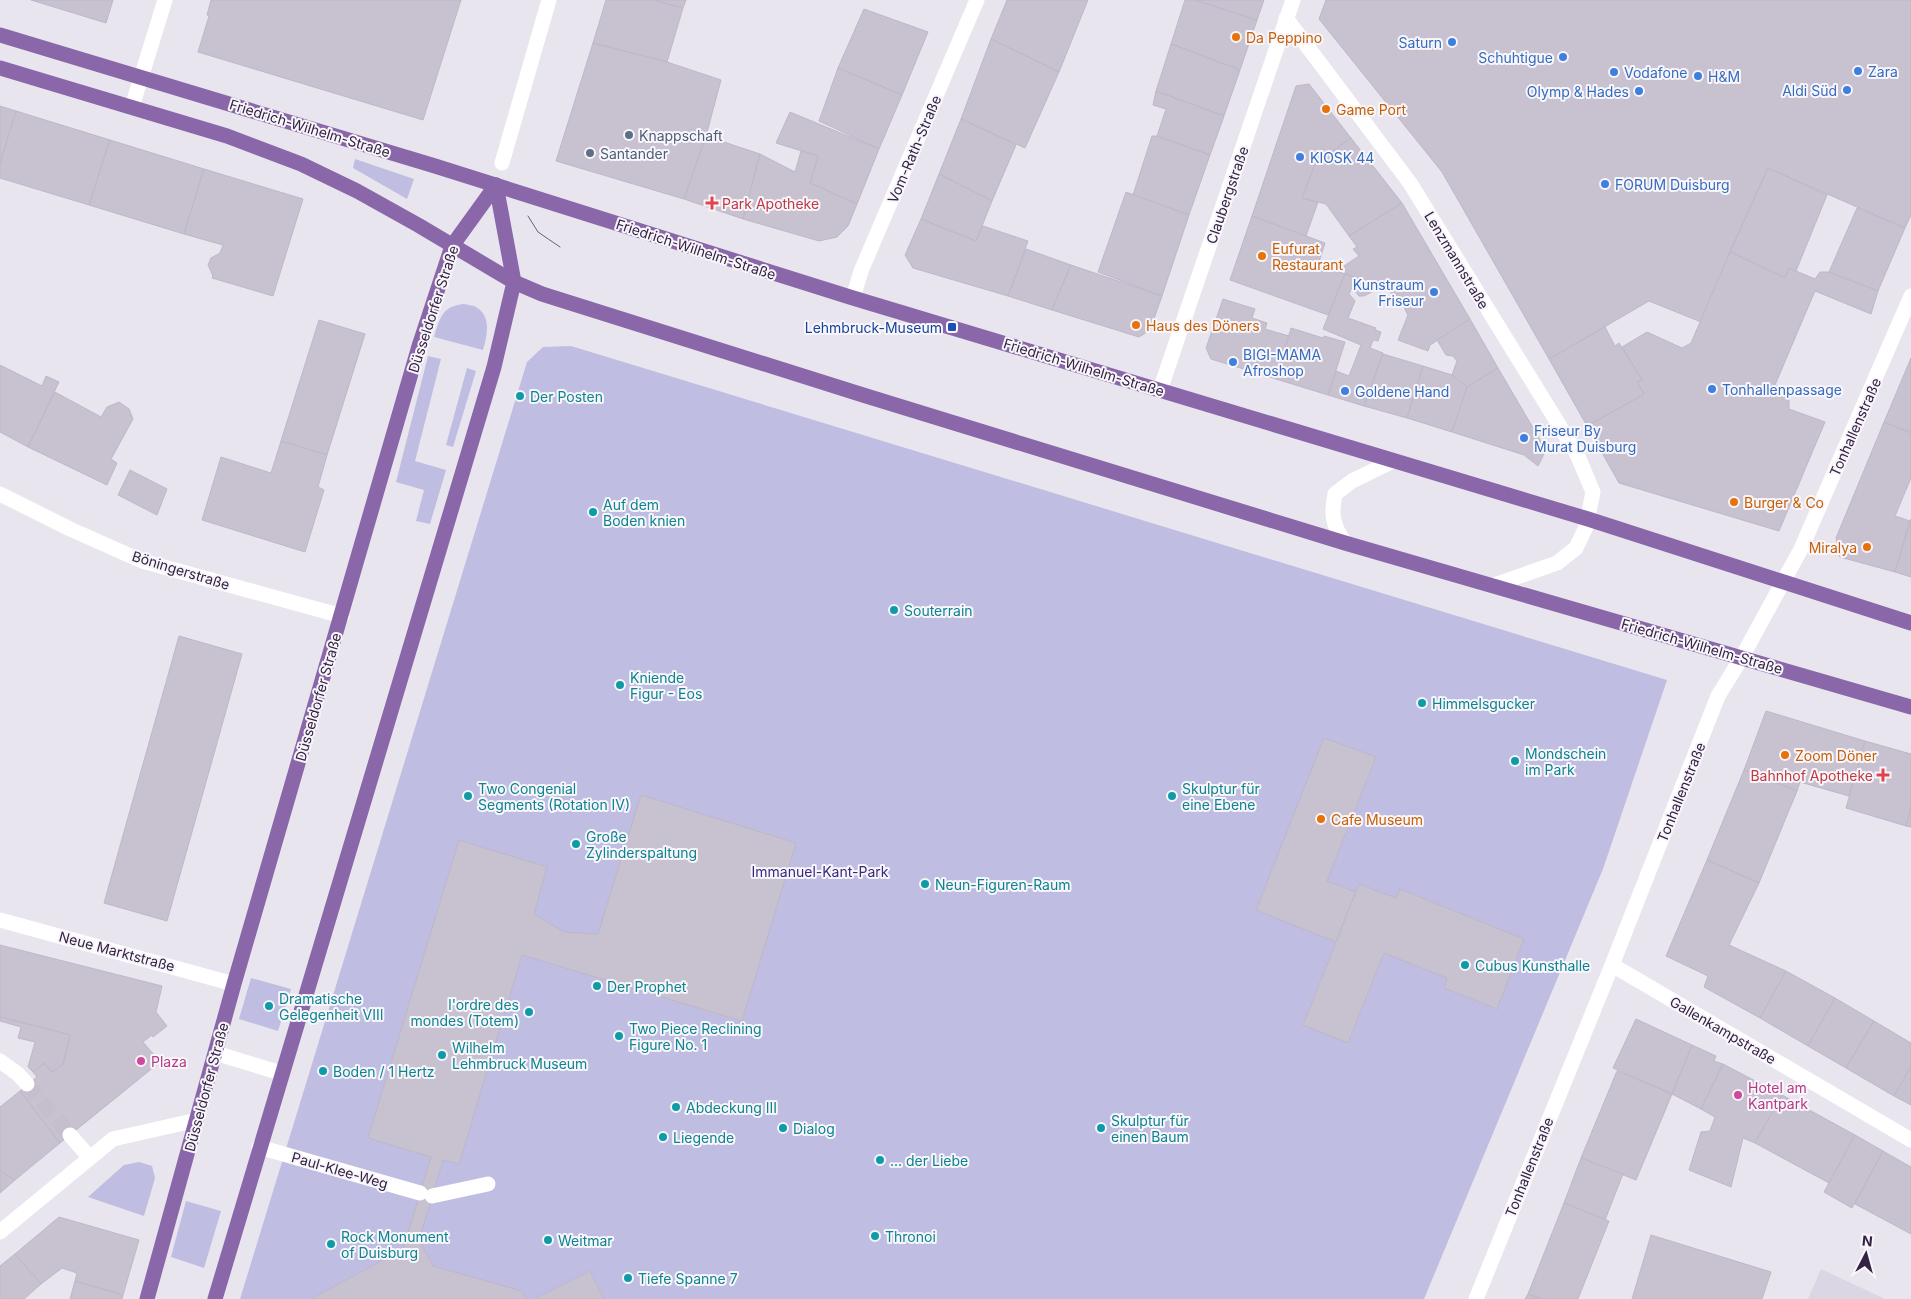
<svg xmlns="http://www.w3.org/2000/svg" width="1911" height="1299" viewBox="0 0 1911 1299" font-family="Inter,sans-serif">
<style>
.built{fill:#dbd6e3}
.green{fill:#bfbde1}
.building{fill:#c7c1d0;stroke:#beb7c9}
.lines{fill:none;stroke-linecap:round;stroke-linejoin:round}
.minor-tunnel{stroke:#c5becd;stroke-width:15;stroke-dasharray:15 8;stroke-linecap:butt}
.minor{stroke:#fff;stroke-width:15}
.major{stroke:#8a67a8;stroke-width:15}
.tram{stroke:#6f5d7e;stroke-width:1}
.food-dot{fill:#e8710a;stroke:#f8f6fb;stroke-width:2}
.shop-dot{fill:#3f7fe0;stroke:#f8f6fb;stroke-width:2}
.service-dot{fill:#5c6f8a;stroke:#f8f6fb;stroke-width:2}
.health-dot{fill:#e0444e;stroke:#f8f6fb;stroke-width:2}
.transit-dot{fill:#1a4fb4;stroke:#f8f6fb;stroke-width:2}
.culture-dot{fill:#0f9aa8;stroke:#f8f6fb;stroke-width:2}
.hotel-dot{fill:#d1479c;stroke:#f8f6fb;stroke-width:2}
.labels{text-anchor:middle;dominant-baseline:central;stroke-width:4;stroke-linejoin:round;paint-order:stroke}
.food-label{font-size:14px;fill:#c56008;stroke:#f8f6fb;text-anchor:start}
.shop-label{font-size:14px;fill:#366cbe;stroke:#f8f6fb;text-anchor:start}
.street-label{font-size:14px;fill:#342243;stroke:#f8f6fb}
.service-label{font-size:14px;fill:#4e5e75;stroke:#f8f6fb;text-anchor:start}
.health-label{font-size:14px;fill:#be3a42;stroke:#f8f6fb;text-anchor:start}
.transit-label{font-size:14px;fill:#164399;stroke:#f8f6fb;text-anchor:end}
.culture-label{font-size:14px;fill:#0d838f;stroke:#f8f6fb;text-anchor:start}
.park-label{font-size:14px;fill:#39297d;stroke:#f8f6fb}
.hotel-label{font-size:14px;fill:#b23c85;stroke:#f8f6fb;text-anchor:start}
</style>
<rect width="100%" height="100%" fill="#e9e5ef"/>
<!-- built -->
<polygon class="built" points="1821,1269 1885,1299 1808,1299"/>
<!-- green -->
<g class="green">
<polygon points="355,159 414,179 407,199 353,168"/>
<path d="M464,304C467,305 473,305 476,307C492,316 487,337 483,350L434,337C440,318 442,306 464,304Z"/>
<polygon points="571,346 1667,680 1603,869 1424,1299 240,1299 527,362 543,347"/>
<polygon points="428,356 441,359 415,461 446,470 430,524 416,521 424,490 396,482"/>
<polygon points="467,368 476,371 453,447 446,445"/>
<polygon points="251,978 291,989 278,1031 239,1019"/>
<polygon points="139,1162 152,1166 155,1178 144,1216 88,1197 124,1165"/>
<polygon points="186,1201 221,1211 204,1268 171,1257"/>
</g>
<!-- building -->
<g class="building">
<polygon points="31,0 113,0 106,23"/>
<polygon points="211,0 461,0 423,120 198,52 209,16 207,15"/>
<polygon points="606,0 654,0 683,8 667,62 593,43"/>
<polygon points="654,0 686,0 683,8"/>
<polygon points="1007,0 1088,0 1059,72 991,39"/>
<polygon points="1185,0 1195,0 1257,20 1240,70 1171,44"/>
<polygon points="1195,0 1264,0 1257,20"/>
<polygon points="1326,0 1911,0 1911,215 1905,228 1768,168 1730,252 1701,322 1649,301 1549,359 1442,172 1319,19"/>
<polygon points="864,9 928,32 902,95 838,68"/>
<polygon points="991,39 1059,72 1025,148 961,119"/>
<polygon points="593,43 667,62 721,80 706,136 684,199 556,161"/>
<polygon points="1171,44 1240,70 1224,116 1156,91"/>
<polygon points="838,68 902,95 879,149 819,121"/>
<polygon points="1309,84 1351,138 1315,164 1302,198 1318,202 1306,236 1252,216 1296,86"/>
<polygon points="1156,91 1224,116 1210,155 1157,136 1166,109 1153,105"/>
<polygon points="0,106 16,111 0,164"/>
<polygon points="16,111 110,140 89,205 0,178 0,164"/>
<polygon points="790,112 879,149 857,204 810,183 818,156 776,143"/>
<polygon points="961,119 1016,145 992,201 939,174"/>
<polygon points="706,136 760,154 743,219 684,199"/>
<polygon points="1152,136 1157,136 1210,155 1189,215 1133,195"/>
<polygon points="1351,138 1402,203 1349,236 1326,204 1302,198 1315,164"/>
<polygon points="110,140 204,169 184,234 89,205"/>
<polygon points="801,151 818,156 810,183 857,204 848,226 837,237 819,241 743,219 760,154 795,172"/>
<polygon points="1768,168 1827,195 1796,271 1789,268 1785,278 1730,252"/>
<polygon points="204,169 303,199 273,296 212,278 213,276 208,265 211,258 220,253 223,245 184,234"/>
<polygon points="939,174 992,201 976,241 921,219"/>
<polygon points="1126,192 1189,215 1162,296 1098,272"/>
<polygon points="1402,203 1470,319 1430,345 1428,351 1398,340 1408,315 1399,298 1401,298 1399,295 1394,296 1391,294 1391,282 1364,296 1359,296 1352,287 1356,278 1345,274 1346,269 1344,266 1359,256 1353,249 1357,247 1349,236"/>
<polygon points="1857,208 1905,228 1878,291 1829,272"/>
<polygon points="1252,216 1325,243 1318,265 1345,274 1328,315 1230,280"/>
<polygon points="921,219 976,241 983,226 1028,241 1008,296 913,268 905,255"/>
<polygon points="1026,249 1071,265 1052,310 1008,296"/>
<polygon points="1730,252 1785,278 1789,268 1815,279 1820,272 1829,272 1878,291 1871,314 1815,291 1775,385 1781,387 1785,392 1789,399 1789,409 1825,422 1779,531 1619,483 1587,426 1644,394 1637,382 1642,380 1622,347 1647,332 1682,348 1691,343"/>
<polygon points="1071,265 1162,296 1150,330 1139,337 1052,310"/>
<polygon points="1345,274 1356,278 1349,294 1355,301 1348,318 1376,328 1375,330 1381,332 1378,341 1373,340 1370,348 1383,353 1364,406 1328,395 1336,371 1349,376 1361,345 1323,329"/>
<polygon points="1223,299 1255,309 1252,318 1267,323 1265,329 1289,336 1276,379 1211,359 1206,348"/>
<polygon points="1470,319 1498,368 1467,387 1452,375 1457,361 1453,356 1446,355 1437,340"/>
<polygon points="319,320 365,334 327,455 281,441"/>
<polygon points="1605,327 1615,346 1619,343 1642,380 1637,382 1644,394 1587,426 1549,359"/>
<polygon points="1291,328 1323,338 1324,336 1345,342 1328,395 1276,379"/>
<polygon points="1383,354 1423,366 1407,418 1364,406"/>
<polygon points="1911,358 1911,433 1884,422"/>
<polygon points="0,365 42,386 46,376 59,382 28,447 0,432"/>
<polygon points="1423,366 1452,375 1467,387 1452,432 1407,418"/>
<polygon points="1498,368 1546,450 1538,466 1524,455 1452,432 1467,387"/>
<polygon points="55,392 101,417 107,407 119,402 129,409 133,419 111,459 117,463 107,485 28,447"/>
<polygon points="1884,422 1911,433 1911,478 1895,516 1910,521 1895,572 1840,557 1836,538"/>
<polygon points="281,441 327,455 318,487 324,490 305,552 202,520 221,457 271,473"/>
<polygon points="130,470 167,489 157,515 118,495"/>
<polygon points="1911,519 1911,577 1895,572"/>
<polygon points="179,636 242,654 167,921 104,903"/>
<polygon points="1766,711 1865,741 1849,796 1800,782 1797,791 1744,770"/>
<polygon points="1324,738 1376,757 1327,881 1356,892 1336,942 1256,910"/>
<polygon points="1865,741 1911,754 1911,807 1906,826 1846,808"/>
<polygon points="1744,770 1797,791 1759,883 1707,860"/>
<polygon points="641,795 796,843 742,1021 522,955 459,1164 443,1160 419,1240 433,1266 522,1291 526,1299 311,1299 403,1249 431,1157 368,1138 459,840 547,867 534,914 564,932 598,934"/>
<polygon points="1911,807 1911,827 1906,826"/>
<polygon points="1707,860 1759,883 1729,945 1786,971 1760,1018 1704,987 1708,976 1666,956"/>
<polygon points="1359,884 1396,898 1400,889 1524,939 1497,1009 1444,988 1447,978 1384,953 1348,1043 1303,1025"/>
<polygon points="0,945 162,986 156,1012 167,1026 153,1037 152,1035 143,1042 160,1062 60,1143 20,1091 37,1077 33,1072 44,1063 52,1072 63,1064 70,1035 0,1017"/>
<polygon points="1786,971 1835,998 1808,1046 1760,1018"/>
<polygon points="1835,998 1874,1021 1846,1068 1808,1046"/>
<polygon points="0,1017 70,1035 63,1064 52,1072 44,1063 33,1072 28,1067 35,1042 18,1038 21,1027 0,1021"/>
<polygon points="1636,1019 1692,1045 1672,1094 1613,1068"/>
<polygon points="1874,1021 1911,1043 1911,1067 1894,1096 1846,1068"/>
<polygon points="1692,1045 1716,1056 1714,1061 1723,1064 1701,1109 1672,1094"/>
<polygon points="1723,1064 1782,1095 1755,1143 1743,1138 1731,1187 1689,1170 1701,1132 1710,1131 1715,1117 1701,1109"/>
<polygon points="1911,1067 1911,1105 1894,1096"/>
<polygon points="1617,1071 1672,1094 1636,1180 1581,1158"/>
<polygon points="20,1091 60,1143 15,1180 0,1171 0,1107"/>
<polygon points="1782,1095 1855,1135 1829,1183 1755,1143"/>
<polygon points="1855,1135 1883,1151 1852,1208 1824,1192"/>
<polygon points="1883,1151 1911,1167 1911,1234 1855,1204"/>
<polygon points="1581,1158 1623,1174 1605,1220 1564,1203"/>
<polygon points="0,1171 15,1180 0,1193"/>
<polygon points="1564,1203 1609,1221 1578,1299 1542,1299 1528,1294"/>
<polygon points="59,1217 139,1240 123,1295 75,1281 77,1273 62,1268 41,1284 15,1254"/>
<polygon points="1651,1235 1771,1272 1762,1299 1632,1299"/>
<polygon points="15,1254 41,1284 24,1299 0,1299 0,1266"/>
<polygon points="590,1271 604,1299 534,1299"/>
<polygon points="75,1281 123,1295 122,1299 70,1299"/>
<polygon points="1528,1294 1542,1299 1525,1299"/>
</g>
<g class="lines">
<!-- minor-tunnel -->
<polyline class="minor-tunnel" points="27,1084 70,1135"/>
<!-- minor -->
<g class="minor">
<polyline points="1286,18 1410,183 1577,454 1593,492 1586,527 1576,548 1557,563 1494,585"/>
<polyline points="132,107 165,0"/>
<polyline points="502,163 549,0"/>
<polyline points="853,298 861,271 977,0"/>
<polyline points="1160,390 1293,0"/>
<polyline points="0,494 70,529 142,561 342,616"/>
<path d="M1345,543C1332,524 1331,515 1335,494L1352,481L1393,461"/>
<polyline points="0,920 234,984"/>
<polyline points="1612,965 1911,1140"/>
<polyline points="215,1053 281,1073"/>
<polyline points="0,1061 18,1074 27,1084"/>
<polyline points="70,1135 90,1158"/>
<polyline points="259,1147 420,1193"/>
<polyline points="432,1196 488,1184"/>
<polyline points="0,1232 113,1139 197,1120"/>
<polyline points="1476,1299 1612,965 1718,696 1742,657 1801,549 1911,296"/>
</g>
<!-- major -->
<g class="major">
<polyline points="0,35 435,166 853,298 1588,519 1911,623"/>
<polyline points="0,68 227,136 301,164 357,191 418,225 514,282 542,294 863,395 1345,543 1911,707"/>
<polyline points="147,1299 234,984 419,346 452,246 496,185"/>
<polyline points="215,1299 494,367 514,282 496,185"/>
</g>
<!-- tram -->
<polyline class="tram" points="528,216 538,232 560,247"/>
</g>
<!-- markers -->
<g class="food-dot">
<circle cx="1236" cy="37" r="5"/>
<circle cx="1326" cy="109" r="5"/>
<circle cx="1262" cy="256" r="5"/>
<circle cx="1136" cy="325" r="5"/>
<circle cx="1734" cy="502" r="5"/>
<circle cx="1867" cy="547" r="5"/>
<circle cx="1785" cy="755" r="5"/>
<circle cx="1321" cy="819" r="5"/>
</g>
<g class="shop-dot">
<circle cx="1452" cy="42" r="5"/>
<circle cx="1563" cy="57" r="5"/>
<circle cx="1858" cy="71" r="5"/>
<circle cx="1614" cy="72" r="5"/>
<circle cx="1698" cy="76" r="5"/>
<circle cx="1847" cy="90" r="5"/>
<circle cx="1639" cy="91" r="5"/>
<circle cx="1300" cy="157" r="5"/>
<circle cx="1605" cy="184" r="5"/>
<circle cx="1434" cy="292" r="5"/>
<circle cx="1233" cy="362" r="5"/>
<circle cx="1712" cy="389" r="5"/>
<circle cx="1345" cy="391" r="5"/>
<circle cx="1524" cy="438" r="5"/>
</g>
<g class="service-dot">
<circle cx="629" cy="135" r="5"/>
<circle cx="590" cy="153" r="5"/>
</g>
<g class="health-dot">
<path d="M709.5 195.5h5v5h5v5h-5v5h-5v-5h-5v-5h5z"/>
<path d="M1880.5 767.5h5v5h5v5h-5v5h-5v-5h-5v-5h5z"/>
</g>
<rect class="transit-dot" x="947" y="322" width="10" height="10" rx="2.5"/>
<g class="culture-dot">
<circle cx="520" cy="396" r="5"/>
<circle cx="593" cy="512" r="5"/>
<circle cx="894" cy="610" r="5"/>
<circle cx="620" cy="685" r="5"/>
<circle cx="1422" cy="703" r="5"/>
<circle cx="1515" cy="761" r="5"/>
<circle cx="468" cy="796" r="5"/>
<circle cx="1172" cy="796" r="5"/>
<circle cx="576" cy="844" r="5"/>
<circle cx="925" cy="884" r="5"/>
<circle cx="1465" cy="965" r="5"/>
<circle cx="597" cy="986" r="5"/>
<circle cx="269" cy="1006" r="5"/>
<circle cx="529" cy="1012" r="5"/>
<circle cx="619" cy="1036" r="5"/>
<circle cx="442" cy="1055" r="5"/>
<circle cx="323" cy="1071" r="5"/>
<circle cx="676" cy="1107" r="5"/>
<circle cx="783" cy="1128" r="5"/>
<circle cx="1101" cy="1128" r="5"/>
<circle cx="663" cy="1137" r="5"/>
<circle cx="880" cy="1160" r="5"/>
<circle cx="875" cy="1236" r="5"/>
<circle cx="548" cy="1240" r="5"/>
<circle cx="331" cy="1244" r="5"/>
<circle cx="628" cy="1278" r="5"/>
</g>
<g class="hotel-dot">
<circle cx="141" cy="1061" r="5"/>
<circle cx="1738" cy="1095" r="5"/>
</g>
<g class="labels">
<!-- food labels -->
<g class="food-label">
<text x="1246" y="37">Da Peppino</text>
<text x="1336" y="109">Game Port</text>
<text x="1272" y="248">Eufurat<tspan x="1272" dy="16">Restaurant</tspan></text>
<text x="1146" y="325">Haus des Döners</text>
<text x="1744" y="502">Burger &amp; Co</text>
<text x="1857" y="547" text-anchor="end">Miralya</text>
<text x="1795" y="755">Zoom Döner</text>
<text x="1331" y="819">Cafe Museum</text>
</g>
<!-- shop labels -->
<g class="shop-label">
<text x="1442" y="42" text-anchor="end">Saturn</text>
<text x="1553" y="57" text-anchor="end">Schuhtigue</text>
<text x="1868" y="71">Zara</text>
<text x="1624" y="72">Vodafone</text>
<text x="1708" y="76">H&amp;M</text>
<text x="1837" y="90" text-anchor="end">Aldi Süd</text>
<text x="1629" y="91" text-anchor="end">Olymp &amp; Hades</text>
<text x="1310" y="157">KIOSK 44</text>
<text x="1615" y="184">FORUM Duisburg</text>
<text x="1424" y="284" text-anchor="end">Kunstraum<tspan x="1424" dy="16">Friseur</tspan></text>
<text x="1243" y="354">BIGI-MAMA<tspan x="1243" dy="16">Afroshop</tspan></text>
<text x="1722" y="389">Tonhallenpassage</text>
<text x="1355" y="391">Goldene Hand</text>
<text x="1534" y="430">Friseur By<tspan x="1534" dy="16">Murat Duisburg</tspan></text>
</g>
<!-- street labels -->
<g class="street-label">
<text transform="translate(310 128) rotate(17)">Friedrich-Wilhelm-Straße</text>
<text transform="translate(914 149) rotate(-67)">Vom-Rath-Straße</text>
<text transform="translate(1227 195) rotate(-71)">Claubergstraße</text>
<text transform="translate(696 249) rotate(18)">Friedrich-Wilhelm-Straße</text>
<text transform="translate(1457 260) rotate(59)">Lenzmannstraße</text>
<text transform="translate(433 309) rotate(-72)">Düsseldorfer Straße</text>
<text transform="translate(1084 367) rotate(17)">Friedrich-Wilhelm-Straße</text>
<text transform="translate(1855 427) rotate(-66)">Tonhallenstraße</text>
<text transform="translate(181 570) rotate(17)">Böningerstraße</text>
<text transform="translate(1702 646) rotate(16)">Friedrich-Wilhelm-Straße</text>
<text transform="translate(318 697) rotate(-74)">Düsseldorfer Straße</text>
<text transform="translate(1681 792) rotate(-68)">Tonhallenstraße</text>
<text transform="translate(117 951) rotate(15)">Neue Marktstraße</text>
<text transform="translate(1723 1030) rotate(30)">Gallenkampstraße</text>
<text transform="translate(206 1087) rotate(-75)">Düsseldorfer Straße</text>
<text transform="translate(1529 1167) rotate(-68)">Tonhallenstraße</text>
<text transform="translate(340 1170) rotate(16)">Paul-Klee-Weg</text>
</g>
<!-- service labels -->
<g class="service-label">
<text x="639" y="135">Knappschaft</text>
<text x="600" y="153">Santander</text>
</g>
<!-- health labels -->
<g class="health-label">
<text x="722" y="203">Park Apotheke</text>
<text x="1873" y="775" text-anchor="end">Bahnhof Apotheke</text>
</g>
<!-- transit labels -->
<g class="transit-label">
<text x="942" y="327">Lehmbruck-Museum</text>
</g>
<!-- culture labels -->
<g class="culture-label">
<text x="530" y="396">Der Posten</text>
<text x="603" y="504">Auf dem<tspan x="603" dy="16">Boden knien</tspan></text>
<text x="904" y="610">Souterrain</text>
<text x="630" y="677">Kniende<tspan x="630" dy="16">Figur - Eos</tspan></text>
<text x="1432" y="703">Himmelsgucker</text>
<text x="1525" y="753">Mondschein<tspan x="1525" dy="16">im Park</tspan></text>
<text x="478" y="788">Two Congenial<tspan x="478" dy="16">Segments (Rotation IV)</tspan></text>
<text x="1182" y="788">Skulptur für<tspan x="1182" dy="16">eine Ebene</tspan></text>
<text x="586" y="836">Große<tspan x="586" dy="16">Zylinderspaltung</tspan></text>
<text x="935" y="884">Neun-Figuren-Raum</text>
<text x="1475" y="965">Cubus Kunsthalle</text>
<text x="607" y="986">Der Prophet</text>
<text x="279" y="998">Dramatische<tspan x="279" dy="16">Gelegenheit VIII</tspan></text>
<text x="519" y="1004" text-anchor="end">l'ordre des<tspan x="519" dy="16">mondes (Totem)</tspan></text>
<text x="629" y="1028">Two Piece Reclining<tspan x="629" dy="16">Figure No. 1</tspan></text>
<text x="452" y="1047">Wilhelm<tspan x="452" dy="16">Lehmbruck Museum</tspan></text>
<text x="333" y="1071">Boden / 1 Hertz</text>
<text x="686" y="1107">Abdeckung III</text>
<text x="1111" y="1120">Skulptur für<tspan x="1111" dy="16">einen Baum</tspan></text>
<text x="793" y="1128">Dialog</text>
<text x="673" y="1137">Liegende</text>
<text x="890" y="1160">... der Liebe</text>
<text x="341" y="1236">Rock Monument<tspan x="341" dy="16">of Duisburg</tspan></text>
<text x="885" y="1236">Thronoi</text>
<text x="558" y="1240">Weitmar</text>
<text x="638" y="1278">Tiefe Spanne 7</text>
</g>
<!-- park labels -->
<g class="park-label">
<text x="820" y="871">Immanuel-Kant-Park</text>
</g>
<!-- hotel labels -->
<g class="hotel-label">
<text x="151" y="1061">Plaza</text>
<text x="1748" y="1087">Hotel am<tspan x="1748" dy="16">Kantpark</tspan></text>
</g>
</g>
<!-- north arrow -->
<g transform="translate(1866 1254) rotate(6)" stroke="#f8f6fb" stroke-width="4" paint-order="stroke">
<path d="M0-4L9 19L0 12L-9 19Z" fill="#342243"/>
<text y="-8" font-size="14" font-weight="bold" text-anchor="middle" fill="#342243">N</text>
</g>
</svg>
